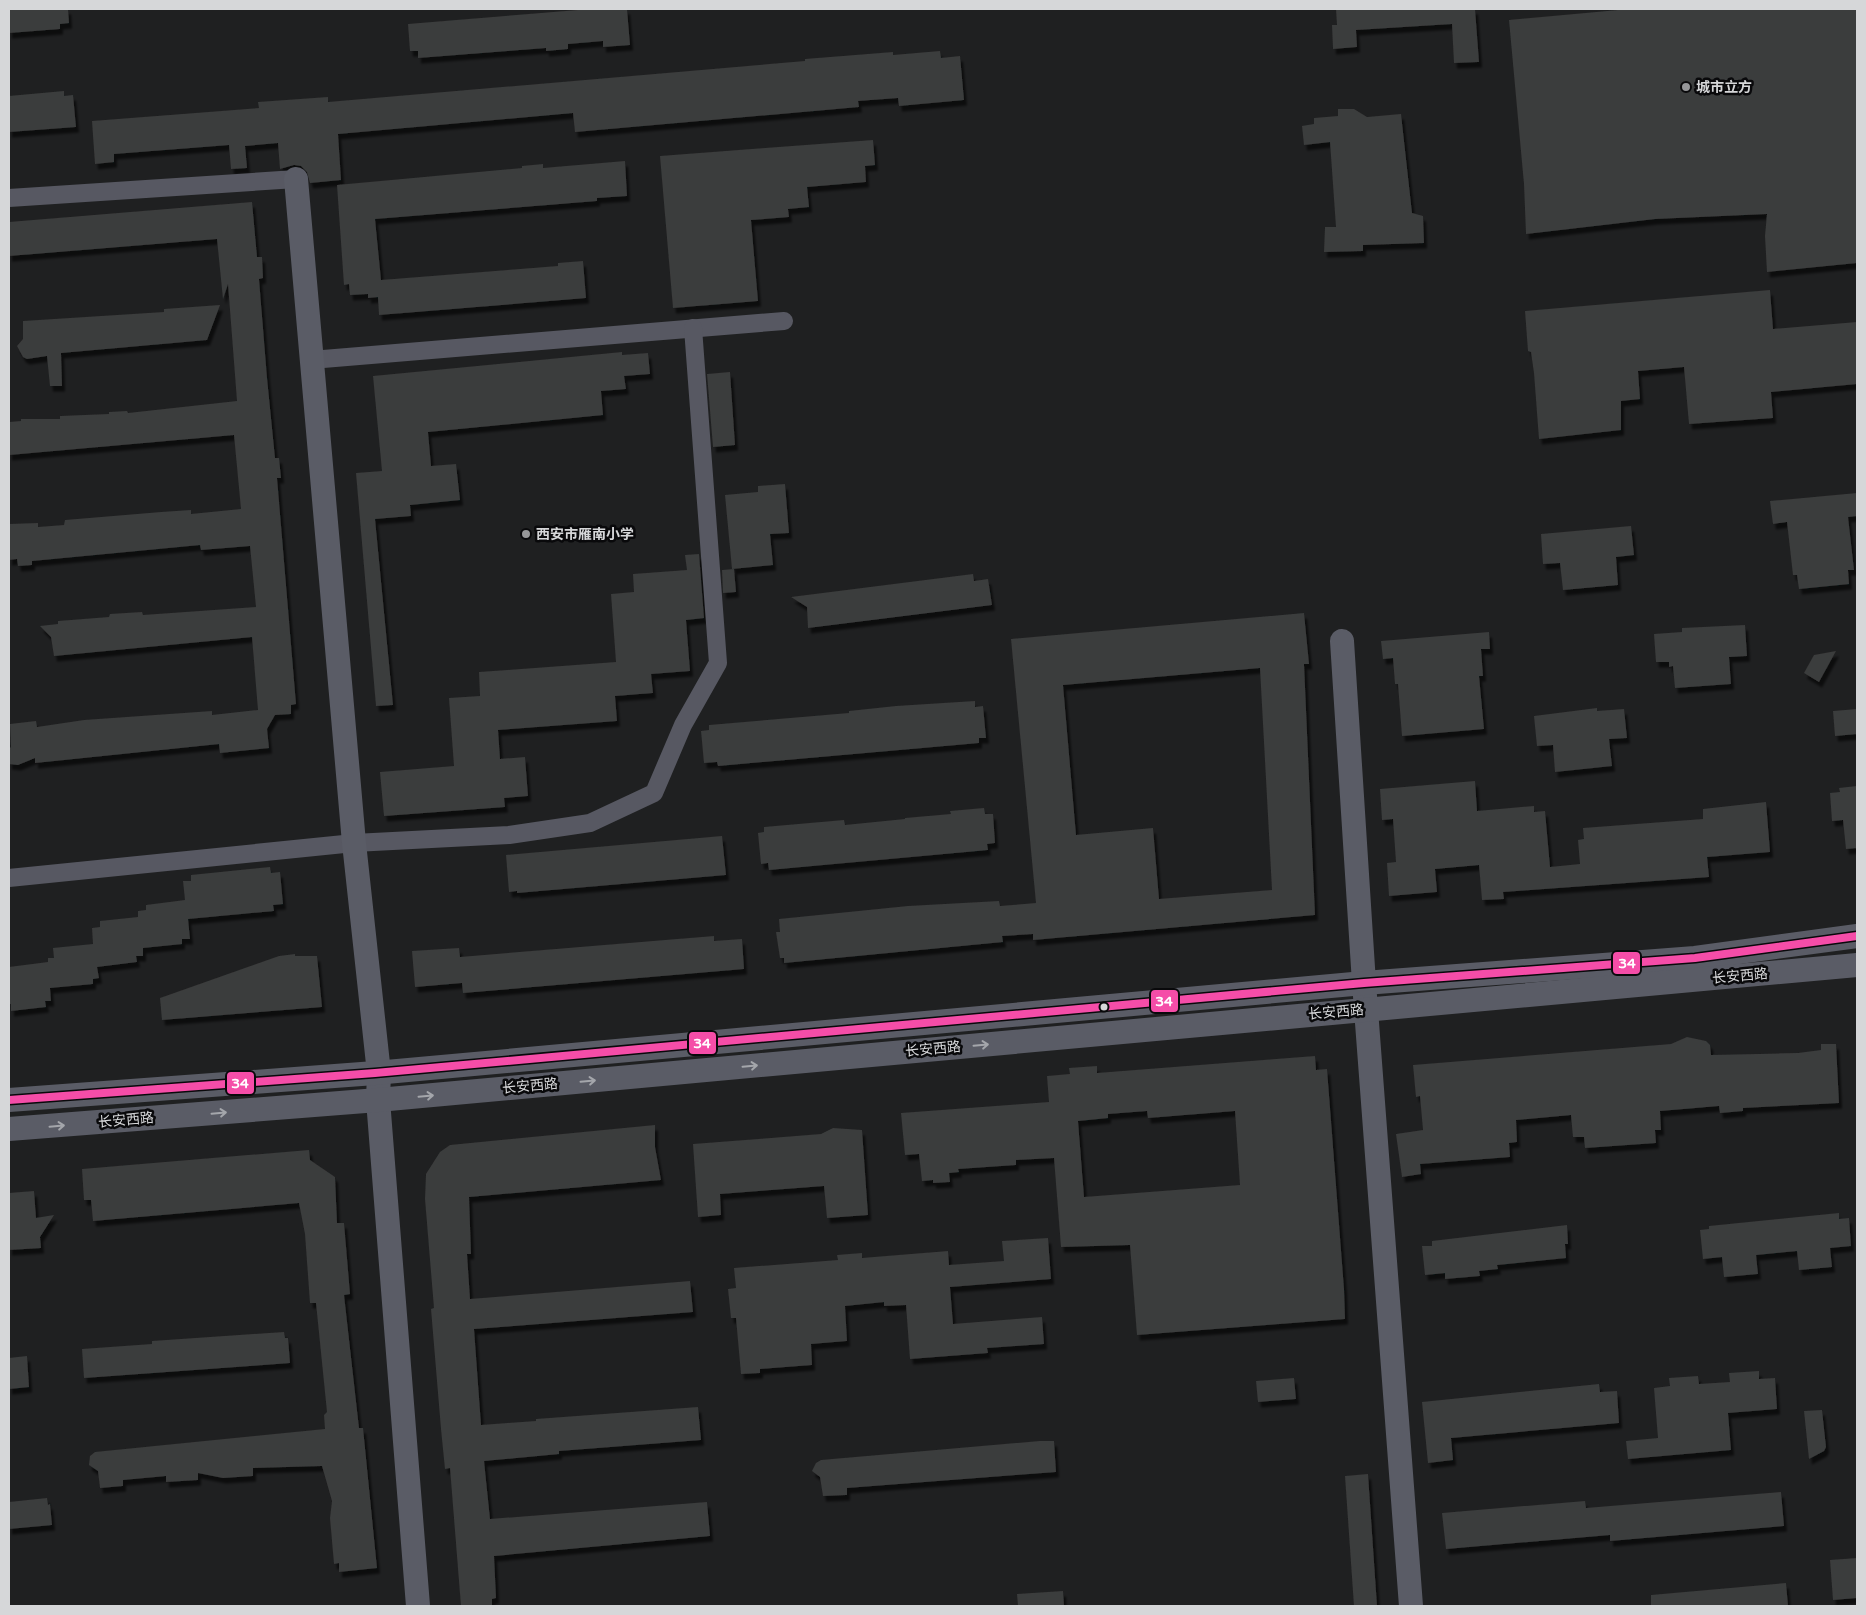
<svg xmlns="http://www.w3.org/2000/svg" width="1866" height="1615" viewBox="0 0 1866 1615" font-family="'Varela Round','Noto Sans SC',sans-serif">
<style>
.building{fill:#3b3c3c;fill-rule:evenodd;filter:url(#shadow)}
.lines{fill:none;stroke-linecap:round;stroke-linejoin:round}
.street{stroke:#575862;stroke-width:18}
.secondary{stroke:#5a5c66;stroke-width:24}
.bus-1-casing{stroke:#09090b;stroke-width:11}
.bus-1{stroke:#f54da8;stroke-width:8}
.oneway{stroke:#a4a6ab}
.poi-dot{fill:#969799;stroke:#09090b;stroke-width:2}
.bus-dot{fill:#d6d7d9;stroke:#09090b;stroke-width:2}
.labels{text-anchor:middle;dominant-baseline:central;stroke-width:5;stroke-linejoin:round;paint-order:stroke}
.poi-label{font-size:14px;font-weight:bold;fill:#d6d7d9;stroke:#09090b;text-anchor:start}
.street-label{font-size:14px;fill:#d6d7d9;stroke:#09090b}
.line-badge{stroke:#09090b;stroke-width:2}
.badge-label{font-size:14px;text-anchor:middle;font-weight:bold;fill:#fff}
</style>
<defs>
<filter id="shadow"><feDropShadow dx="3" dy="5.5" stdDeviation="1" flood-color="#0009"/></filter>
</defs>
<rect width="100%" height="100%" fill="#1f2021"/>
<!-- building -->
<g class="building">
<polygon points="9,9 68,9 69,23 60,24 60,29 9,33"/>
<polygon points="590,9 627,9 630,45 603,47 603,41 568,44 568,49 546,51 546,48 418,58 418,51 410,51 408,24"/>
<polygon points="1336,9 1475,9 1479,62 1454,63 1452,24 1356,30 1357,47 1333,49 1332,25 1337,25"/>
<polygon points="1629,9 1857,9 1857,263 1767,272 1765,236 1767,214 1655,219 1526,234 1524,184 1509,20"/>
<polygon points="940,51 941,58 960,56 964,100 899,106 898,98 858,101 859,107 575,132 573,113 338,134 341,180 310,183 307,172 301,166 294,165 280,169 278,143 245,146 247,168 231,169 229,145 114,154 114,162 95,164 92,121 259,108 258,102 328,97 328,102 805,61 805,59 893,52 893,55"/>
<polygon points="64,91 64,96 73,95 76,127 9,132 9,96"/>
<polygon points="1338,109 1354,109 1367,117 1401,114 1412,213 1423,216 1424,243 1363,245 1363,251 1324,252 1325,227 1336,227 1330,142 1304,145 1302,126 1314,124 1314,118 1338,116"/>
<polygon points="873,140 875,165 865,166 866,182 807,187 809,207 788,209 789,217 751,220 758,301 673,308 660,156"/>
<polygon points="625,161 627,196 597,198 597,201 375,219 381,280 558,266 558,263 583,261 586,298 379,315 378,297 368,298 368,294 350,295 349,284 344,285 337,185 522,168 522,166 543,164 543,168"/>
<polygon points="252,202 257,257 262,257 263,278 259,279 267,378 275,458 279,458 281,478 277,478 296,704 291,705 291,714 275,715 267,729 269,748 220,753 219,744 35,763 35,758 18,765 9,764 9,749 11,747 10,724 36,721 37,727 84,720 212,711 212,715 258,710 252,637 54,656 51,637 40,626 58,624 58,621 109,617 110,614 142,612 143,615 256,607 250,546 201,550 200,545 32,561 32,565 18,566 17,559 9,560 9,524 38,523 38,527 64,525 65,520 161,512 191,510 191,514 241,509 234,435 9,455 9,422 21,421 21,419 60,419 60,416 109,414 109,412 127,411 128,413 237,401 228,284 223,299 217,239 9,256 9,222"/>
<polygon points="1770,290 1773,329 1857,322 1857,384 1771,392 1773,418 1689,424 1684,367 1638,371 1640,399 1621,401 1621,430 1539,439 1534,373 1531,352 1528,351 1525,311"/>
<polygon points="220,305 207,340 61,353 62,386 50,386 47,356 27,359 23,357 17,346 23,339 23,321 164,312 164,309"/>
<polygon points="622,352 622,355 648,353 650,374 624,376 626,389 601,391 603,415 428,432 431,466 456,464 460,500 410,505 411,516 375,519 393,705 376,706 356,473 382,471 373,376"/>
<polygon points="730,372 735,445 713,447 707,374"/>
<polygon points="785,484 789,533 770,534 773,565 732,569 725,495 758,492 758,486"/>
<polygon points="1857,493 1857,516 1848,517 1854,570 1848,570 1849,584 1799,589 1797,575 1793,575 1787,522 1773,524 1770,501"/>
<polygon points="1631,526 1634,555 1616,557 1618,585 1563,590 1560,563 1543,564 1541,534"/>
<polygon points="699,554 704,618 686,620 690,671 651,674 653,693 615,696 617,721 498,730 500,759 525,757 528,796 504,798 505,807 384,816 380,772 454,766 449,698 480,696 479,672 616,662 611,594 634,592 633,574 687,570 685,555"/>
<polygon points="734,569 736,592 723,593 722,570"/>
<polygon points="973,574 974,581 988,579 992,605 808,628 807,607 791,597"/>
<path d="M1304,613L1309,664H1304L1315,915L1033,940V934L1002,936L1003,942L784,963V958H780L776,932H780L779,919L908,906L999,901L1000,906L1036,903L1011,639ZM1260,668L1272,890L1159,899L1153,828L1076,835L1063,685Z"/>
<polygon points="1745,625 1747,656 1729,657 1731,684 1675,688 1673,666 1669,667 1669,662 1656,662 1654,634 1682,632 1682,628"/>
<polygon points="1489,632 1490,649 1481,649 1483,676 1479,676 1484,729 1402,736 1398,684 1395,684 1393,658 1383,659 1381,641"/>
<polygon points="1836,651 1819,682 1804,673 1814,655"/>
<polygon points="975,701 975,707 983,706 986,738 979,738 979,743 718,766 717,762 704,763 701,731 709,730 709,725 849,713 849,711 896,706"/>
<polygon points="1597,708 1597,711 1624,709 1627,738 1609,739 1612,766 1555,772 1553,745 1537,746 1534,716"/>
<polygon points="1857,709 1857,734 1835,736 1833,711"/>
<polygon points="1475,781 1477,811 1534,806 1534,812 1545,811 1550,867 1580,864 1578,840 1584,839 1583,828 1703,819 1703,809 1766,802 1770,852 1707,857 1709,877 1503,892 1504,899 1482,900 1479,865 1435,869 1437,892 1389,896 1387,863 1396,862 1393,819 1382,820 1380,789"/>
<polygon points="1857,786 1857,848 1846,849 1843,820 1832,821 1830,793 1840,792 1839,788"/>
<polygon points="984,808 985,814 993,814 995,843 987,844 988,850 769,870 768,863 761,864 758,833 764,832 764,827 844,820 845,825 905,819 905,818 951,814 950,811"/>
<polygon points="722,836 726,875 517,893 517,891 509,892 506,855"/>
<polygon points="270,867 271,873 280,872 283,904 273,905 274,911 188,919 190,939 182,939 182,944 143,948 143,956 136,956 137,962 97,967 99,978 93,979 93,984 50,988 51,1001 45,1001 46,1007 11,1011 11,1004 9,1004 9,967 48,962 48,958 54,958 53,948 93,944 92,928 100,927 100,921 138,917 138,911 146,910 146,905 185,900 183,881 191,881 191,875"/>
<polygon points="714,936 714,941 742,939 744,969 463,993 462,983 415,987 412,951 459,948 460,957"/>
<polygon points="295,954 295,956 317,956 322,1007 162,1020 160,998 279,956"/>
<polygon points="1687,1037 1706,1041 1710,1045 1711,1055 1798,1053 1821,1050 1821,1044 1836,1044 1839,1103 1743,1108 1743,1111 1720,1113 1719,1106 1660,1111 1661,1130 1655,1130 1656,1143 1585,1148 1584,1137 1573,1137 1571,1115 1516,1120 1517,1142 1509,1143 1510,1157 1420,1164 1421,1174 1402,1177 1396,1134 1423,1130 1420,1096 1416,1097 1413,1065 1671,1044"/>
<path d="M1315,1056L1316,1070L1327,1069L1344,1289L1345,1319L1137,1335L1130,1245L1061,1247L1054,1158L1016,1160V1165L958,1169L959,1172L949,1173L950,1182L933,1183V1180L922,1181L919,1154L905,1155L901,1113L1049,1102L1047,1076L1070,1074L1069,1068L1097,1066V1073ZM1147,1111L1148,1118L1235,1111L1240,1185L1084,1197L1078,1121L1108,1118V1114Z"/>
<polygon points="655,1125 655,1147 661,1180 469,1197 471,1254 467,1254 470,1299 690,1281 693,1312 474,1329 481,1425 536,1421 536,1419 698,1407 701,1440 559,1451 559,1454 484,1461 490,1519 707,1502 710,1536 494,1556 496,1598 492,1599 492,1606 461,1606 450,1468 445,1469 441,1429 431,1309 434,1308 425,1199 426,1174 440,1152 450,1145"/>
<polygon points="833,1128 862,1130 868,1215 827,1218 824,1186 720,1194 721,1215 698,1217 693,1144 821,1134"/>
<polygon points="309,1150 310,1160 335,1177 337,1223 344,1223 350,1294 344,1295 359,1428 363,1428 377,1568 339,1572 339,1563 334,1564 330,1518 332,1501 322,1466 253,1468 253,1476 223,1478 198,1473 198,1480 166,1482 166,1476 123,1480 123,1486 100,1488 98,1471 89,1465 90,1456 95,1452 325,1429 324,1415 327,1412 316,1303 310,1303 305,1234 299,1203 93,1221 91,1200 84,1200 82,1169"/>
<polygon points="34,1191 36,1218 54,1215 40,1237 41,1248 9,1250 9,1193"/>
<polygon points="1839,1213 1839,1219 1849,1218 1851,1246 1830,1248 1832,1267 1799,1270 1797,1251 1756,1255 1758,1274 1724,1277 1722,1257 1703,1259 1700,1230 1709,1229 1709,1226"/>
<polygon points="1567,1225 1568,1244 1565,1244 1566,1258 1497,1265 1498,1269 1479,1271 1480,1276 1445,1279 1445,1273 1425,1275 1422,1246 1432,1246 1432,1241"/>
<polygon points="1048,1238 1051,1279 950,1287 953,1324 1042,1317 1044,1344 987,1348 988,1353 910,1359 906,1305 884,1306 884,1302 845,1306 847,1341 811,1344 812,1365 760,1369 760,1373 741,1374 736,1318 731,1318 728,1289 736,1288 734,1268 838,1260 837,1255 862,1253 862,1258 948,1251 949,1265 1004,1261 1002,1241"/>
<polygon points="284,1332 285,1338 288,1338 290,1363 84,1378 82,1349 152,1344 152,1341"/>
<polygon points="27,1356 29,1387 9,1389 9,1358"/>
<polygon points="1759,1371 1759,1379 1775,1378 1777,1409 1728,1413 1731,1450 1628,1459 1626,1441 1658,1438 1654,1388 1670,1386 1669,1378 1698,1376 1699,1384 1730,1382 1729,1373"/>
<polygon points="1294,1378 1296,1399 1258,1402 1256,1381"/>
<polygon points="1599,1384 1600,1392 1617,1391 1619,1423 1451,1438 1453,1460 1428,1463 1422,1402"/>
<polygon points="1822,1410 1826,1447 1824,1451 1809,1459 1804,1411"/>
<polygon points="1040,1441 1054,1441 1056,1472 847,1488 847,1495 823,1496 820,1477 812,1471 816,1463 821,1460"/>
<polygon points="1368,1474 1377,1606 1354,1606 1345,1476"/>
<polygon points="1781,1492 1784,1526 1610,1541 1610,1535 1446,1549 1442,1513 1585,1501 1586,1508"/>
<polygon points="47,1498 48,1505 50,1504 52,1525 9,1529 9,1502"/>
<polygon points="1857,1558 1857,1598 1833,1600 1830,1560"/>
<polygon points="1786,1583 1788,1606 1651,1606 1651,1595"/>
<polygon points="1063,1591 1064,1606 1018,1606 1017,1594"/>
</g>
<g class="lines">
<!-- street -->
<g class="street">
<polyline points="9,198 296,179"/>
<polyline points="311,360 784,321"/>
<polyline points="9,878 354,843 509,835 590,823 654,793 683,725 718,663 693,328"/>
</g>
<!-- secondary -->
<g class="secondary">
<polyline points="296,179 354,843 379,1073 378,1100 418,1606"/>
<polyline points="1342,641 1364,983 1411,1606"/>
<polyline points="9,1100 375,1073 1364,983 1695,958 1857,936"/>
<polyline points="9,1129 378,1100 1857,965"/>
</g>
<defs>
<polyline id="bus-1" points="9,1100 375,1073 1364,983 1695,958 1857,936"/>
</defs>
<!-- bus-1 casing -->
<use href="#bus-1" class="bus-1-casing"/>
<!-- bus-1 -->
<use href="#bus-1" class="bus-1"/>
</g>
<!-- one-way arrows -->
<defs><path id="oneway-shaft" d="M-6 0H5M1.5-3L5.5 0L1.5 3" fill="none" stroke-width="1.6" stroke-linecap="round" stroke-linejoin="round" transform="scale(1.25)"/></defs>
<g class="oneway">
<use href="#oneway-shaft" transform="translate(981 1045) rotate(-5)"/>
<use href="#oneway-shaft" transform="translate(750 1066) rotate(-5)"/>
<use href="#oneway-shaft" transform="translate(588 1081) rotate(-5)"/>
<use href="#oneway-shaft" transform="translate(426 1096) rotate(-5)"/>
<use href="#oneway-shaft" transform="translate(219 1113) rotate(-5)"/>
<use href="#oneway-shaft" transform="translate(57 1126) rotate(-5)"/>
</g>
<!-- markers -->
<g class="poi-dot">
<circle cx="1686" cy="87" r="5"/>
<circle cx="526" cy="534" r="5"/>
</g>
<circle class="bus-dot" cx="1104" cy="1007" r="4.5"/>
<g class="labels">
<!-- poi labels -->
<g class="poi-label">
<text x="1696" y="87">城市立方</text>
<text x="536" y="534">西安市雁南小学</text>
</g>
<!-- street labels -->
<g class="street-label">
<text transform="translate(1740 976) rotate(-5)">长安西路</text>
<text transform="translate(1336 1012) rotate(-5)">长安西路</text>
<text transform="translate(933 1049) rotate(-5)">长安西路</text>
<text transform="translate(530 1086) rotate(-5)">长安西路</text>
<text transform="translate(126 1120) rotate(-5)">长安西路</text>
</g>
</g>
<g class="line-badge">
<rect x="1612" y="951" width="29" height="24" rx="5" fill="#f54da8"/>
<rect x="1150" y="989" width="29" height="24" rx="5" fill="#f54da8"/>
<rect x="688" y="1031" width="29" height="24" rx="5" fill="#f54da8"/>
<rect x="226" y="1071" width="29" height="24" rx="5" fill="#f54da8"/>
</g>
<g class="badge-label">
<text x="1627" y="968">34</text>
<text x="1164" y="1006">34</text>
<text x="702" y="1048">34</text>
<text x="240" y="1088">34</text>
</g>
<!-- border -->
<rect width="1866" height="1615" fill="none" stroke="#d6d7d9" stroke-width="20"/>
</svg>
